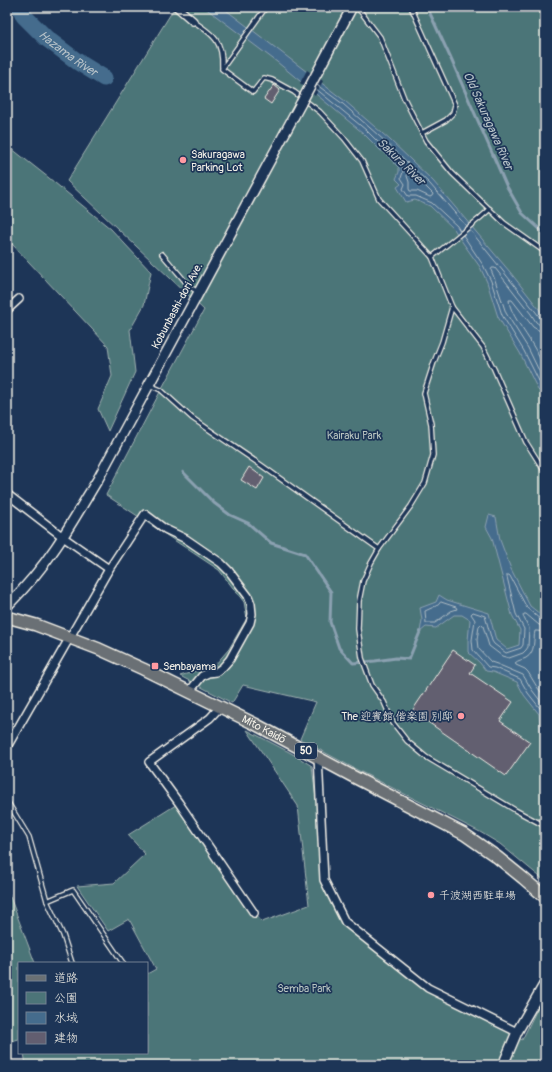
<svg xmlns="http://www.w3.org/2000/svg" width="552" height="1072" viewBox="0 0 552 1072" font-family="Pangolin,'Klee One',sans-serif">
<style>
.green{fill:#4c7478;stroke:#a0b2b0}
.water{fill:#456c8d;stroke:#8ba1b1}
.pier{fill:#1d3557}
.lines{fill:none;stroke-linecap:round;stroke-linejoin:round}
.shore{stroke:#aebcc4;stroke-width:1}
.stream{stroke:#8ba1b1;stroke-width:3}
.river{stroke:#456c8d;stroke-width:17}
.building{fill:#625e70;stroke:#f4f1e8}
.service-casing{stroke:#f4f1e8;stroke-width:6}
.minor-casing{stroke:#f4f1e8;stroke-width:10}
.tertiary-casing{stroke:#f4f1e8;stroke-width:12}
.primary-casing{stroke:#f4f1e8;stroke-width:14}
.service{stroke:#1d3557;stroke-width:3.5}
.minor{stroke:#1d3557;stroke-width:7}
.tertiary{stroke:#1d3557;stroke-width:9}
.primary{stroke:#6a7074;stroke-width:11}
.tertiary-bridge-casing{stroke:#f4f1e8;stroke-width:12;stroke-linecap:butt}
.tertiary-bridge{stroke:#1d3557;stroke-width:9}
.poi-dot{fill:#ff9aa2;stroke:#1d3557;stroke-width:1.5}
.labels{text-anchor:middle;dominant-baseline:central;stroke-width:3.5;stroke-linejoin:round;paint-order:stroke}
.shield{fill:#1d3557;stroke:#b4b9bc;stroke-width:1}
.shield-label{font-size:10px;font-weight:bold;fill:#f4f1e8}
.poi-label{font-size:11px;fill:#f4f1e8;stroke:#1d3557;text-anchor:start}
.street-label{font-size:11px;fill:#f4f1e8;stroke:#1d3557}
.park-label{font-size:11px;fill:#b9c5c1;stroke:#1d3557}
.water-label{font-size:12px;font-style:italic;fill:#b7c2c8;stroke:#1d3557}
</style>
<rect width="100%" height="100%" fill="#1d3557"/>
<filter id="ink" filterUnits="userSpaceOnUse"><feTurbulence type="fractalNoise" baseFrequency=".025" numOctaves="2"/><feDisplacementMap in="SourceGraphic" scale="8" xChannelSelector="R" yChannelSelector="G"/><feConvolveMatrix kernelMatrix="1 2 1 2 8 2 1 2 1" color-interpolation-filters="sRGB"/></filter>
<g filter="url(#ink)">
<!-- green -->
<g class="green">
<polygon points="175,7 545,7 545,881 500,844 480,832 359,771 300,739 316,702 243,685 232,703 180,676 215,665 229,649 247,618 244,602 219,570 106,495 161,390 204,310 67,181"/>
<polygon points="7,145 49,178 111,229 151,272 144,305 130,330 135,372 108,431 98,409 112,376 108,346 12,244 7,240"/>
<polygon points="247,730 291,753 312,766 322,849 324,880 345,922 428,988 511,1031 522,1040 541,1001 545,996 545,1065 26,1065 24,1053 147,1053 147,974 156,969 129,919 108,931 77,886 114,883 145,854 128,835 179,803 254,913 262,922 309,905 298,806"/>
<polygon points="7,889 35,963 19,963 19,1039 7,1042"/>
</g>
<!-- water -->
<g class="water">
<polygon points="204,7 222,7 345,101 390,140 433,181 510,272 539,309 545,319 545,397 538,390 520,353 498,317 487,282 480,267 463,243 454,229 430,206 415,200 406,202 397,187 401,184 396,179 399,172 399,168 383,151 381,151 363,133 277,62"/>
<polygon points="489,515 496,517 500,540 511,569 530,606 545,618 545,752 541,750 541,742 539,714 524,695 517,682 493,672 486,671 480,663 468,652 468,640 470,620 462,615 454,615 436,628 426,627 420,632 422,620 420,608 436,602 439,595 447,600 489,613 496,640 507,649 519,645 520,630 512,615 492,538 486,527"/>
</g>
<!-- pier -->
<polygon class="pier" points="307,70 323,81 315,96 300,83"/>
<g class="lines">
<!-- shore -->
<g class="shore">
<polyline points="317,85 343,104 387,143 430,184 466,226"/>
<polyline points="315,88 366,130 383,147 386,149 402,166 403,172 401,178 405,184 403,189 408,196 416,196 432,203 457,226 460,231"/>
<polygon points="408,172 411,172 433,194 432,196 430,197 417,191 410,191 409,189 409,182 407,176"/>
<polyline points="470,230 535,311 541,319 545,320"/>
<polyline points="463,235 483,265 491,281 502,315 524,351 542,387 545,391"/>
<polyline points="545,325 540,325 536,322 531,314 495,268 492,268 491,270 495,280 506,313 528,348 545,383"/>
<path d="M545,331L538,330L533,327L512,300H509C509,312 526,333 532,344C537,352 541,361 545,369"/>
<polygon points="441,602 456,607 457,609 451,611 435,623 426,623 425,611 438,605"/>
<polyline points="545,621 541,620 527,608 510,576 509,575 507,575 507,577 516,614 524,629 523,645 521,648 506,653 494,644 492,641 485,616 473,612 471,614 475,620 472,640 473,650 488,667 495,668 520,679 528,693 543,712 545,736"/>
<polyline points="545,626 539,625 526,614 524,614 523,616 529,628 528,647 526,650 523,653 509,658 502,656 489,646 483,626 481,624 479,626 477,640 478,648 491,662 497,664 523,675 532,690 545,707"/>
<path d="M545,632L537,631H535C533,640 536,652 526,658C522,660 518,660 515,663L516,665L525,669L528,672L537,687L545,697"/>
</g>
<!-- stream -->
<g class="stream">
<polyline points="427,7 451,59 506,185 522,213 545,234"/>
<polyline points="183,472 214,503 230,515 248,523 271,543 305,554 331,592 330,622 339,648 353,663 375,661 396,658 409,659 420,632"/>
</g>
<!-- river -->
<path class="river" id="s1" d="M20,7L24,16L46,38L78,62L104,78"/>
</g>
<!-- building -->
<g class="building">
<polygon points="274,85 280,90 271,104 264,99"/>
<polygon points="249,467 264,478 257,490 241,480"/>
<polygon points="453,650 475,665 470,673 513,702 500,721 530,742 506,776 412,711"/>
</g>
<g class="lines">
<defs>
<g id="service">
<polyline points="266,7 222,69 253,92 264,78 272,80 294,92 320,112 344,138 362,161 379,199 432,257 452,307 483,347 494,369 526,442 545,472"/>
<polyline points="355,7 361,12 380,37 404,98 426,141 452,173 504,223 545,252"/>
<polyline points="411,7 455,105 453,113 446,120 422,133"/>
<path d="M193,21C214,35 223,41 222,67"/>
<polyline points="162,254 190,287 198,292"/>
<polyline points="432,257 480,218 490,209"/>
<polyline points="452,307 442,342 434,362 424,393 431,424 433,455 425,483 411,506 379,549 371,563 363,581 359,601 358,629 362,658 372,685 384,702 393,723 407,741 426,757 515,810 545,826"/>
<polyline points="149,385 161,390 192,418 261,465 379,549"/>
<polyline points="7,801 29,837 47,901 63,935 72,963"/>
<polyline points="47,901 73,890 123,963"/>
</g>
<g id="minor">
<polyline points="177,7 193,21"/>
<polyline points="7,310 19,299"/>
<polyline points="7,494 63,537 109,569"/>
<polyline points="220,707 210,718 149,762 179,803 254,913"/>
<polyline points="7,747 109,569 145,514 165,529 186,539 221,563 229,571 248,596 251,604 252,614 250,623 230,659 223,667 216,672 208,673 202,676 189,692"/>
<polyline points="318,757 324,880 345,922 428,988 517,1032"/>
</g>
<g id="tertiary">
<path d="M7,606C25,588 42,568 56,547C71,525 84,502 98,479L301,103"/>
<polyline points="503,1065 517,1032 545,983"/>
</g>
<g id="primary">
<path id="s2" d="M7,617L36,625L99,649L143,669L255,724L352,776L464,834L497,857L523,878L545,897"/>
</g>
</defs>
<!-- service casing -->
<use href="#service" class="service-casing"/>
<!-- minor casing -->
<use href="#minor" class="minor-casing"/>
<!-- tertiary casing -->
<use href="#tertiary" class="tertiary-casing"/>
<!-- primary casing -->
<use href="#primary" class="primary-casing"/>
<!-- service -->
<use href="#service" class="service"/>
<!-- minor -->
<use href="#minor" class="minor"/>
<!-- tertiary -->
<use href="#tertiary" class="tertiary"/>
<!-- primary -->
<use href="#primary" class="primary"/>
<defs>
<polyline id="tertiary-bridge" points="301,103 352,7"/>
</defs>
<!-- tertiary-bridge casing -->
<use href="#tertiary-bridge" class="tertiary-bridge-casing"/>
<!-- tertiary-bridge -->
<use href="#tertiary-bridge" class="tertiary-bridge"/>
</g>
</g>
<!-- markers -->
<g class="poi-dot">
<circle cx="183" cy="160" r="4"/>
<rect x="151" y="662" width="8" height="8" rx="2"/>
<circle cx="461" cy="716" r="4"/>
<circle cx="431" cy="895" r="4"/>
</g>
<g class="labels">
<!-- shield labels -->
<rect class="shield" x="295" y="743" width="22" height="16" rx="3"/>
<g class="shield-label">
<text x="306" y="751">50</text>
</g>
<!-- poi labels -->
<g class="poi-label">
<text x="191" y="154">Sakuragawa<tspan x="191" dy="13">Parking Lot</tspan></text>
<text x="163" y="666">Senbayama</text>
<text x="453" y="716" text-anchor="end">The 迎賓館 偕楽園 別邸</text>
<text x="439" y="895">千波湖西駐車場</text>
</g>
<!-- street labels -->
<g class="street-label">
<text transform="translate(177 306) rotate(-62)">Kobunbashi-dori Ave.</text>
<text stroke="none"><textPath href="#s2" startOffset="281">Mito Kaidō</textPath></text>
</g>
<!-- park labels -->
<g class="park-label">
<text x="354" y="435">Kairaku Park</text>
<text x="304" y="988">Semba Park</text>
</g>
<!-- water labels -->
<g class="water-label">
<text stroke="none"><textPath href="#s1" startOffset="68">Hazama River</textPath></text>
<text transform="translate(488 121) rotate(66)">Old Sakuragawa River</text>
<text transform="translate(401 162) rotate(44)">Sakura River</text>
</g>
</g>
<!-- margin -->
<rect width="552" height="1072" fill="none" stroke="#1d3557" stroke-width="24"/>
<rect x="12" y="12" width="528" height="1048" fill="none" stroke="#f4f1e8" stroke-width="1.5" filter="url(#ink)"/>
<!-- legend -->
<rect x="18" y="962" width="130" height="92" fill="#1d3557" stroke="#738091"/>
<rect x="26" y="975" width="20" height="6" fill="#6a7074" stroke="#738091"/>
<text x="54" y="982" font-size="12" fill="#f4f1e8">道路</text>
<rect x="26" y="992" width="20" height="12" fill="#4c7478" stroke="#738091"/>
<text x="54" y="1002" font-size="12" fill="#f4f1e8">公園</text>
<rect x="26" y="1012" width="20" height="12" fill="#456c8d" stroke="#738091"/>
<text x="54" y="1022" font-size="12" fill="#f4f1e8">水域</text>
<rect x="26" y="1032" width="20" height="12" fill="#625e70" stroke="#738091"/>
<text x="54" y="1042" font-size="12" fill="#f4f1e8">建物</text>
</svg>
